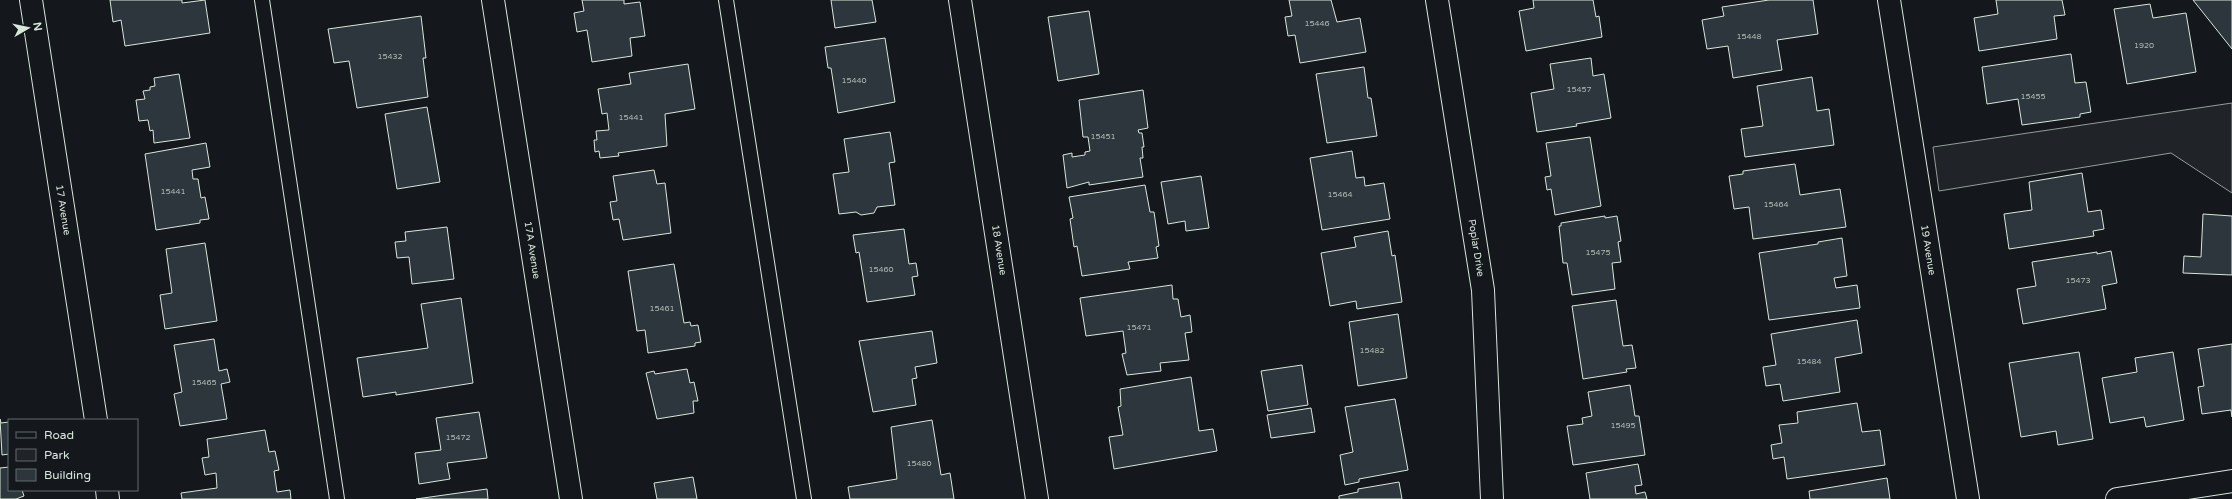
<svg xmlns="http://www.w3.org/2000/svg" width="2232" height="499" viewBox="0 0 2232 499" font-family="'Varela Round',sans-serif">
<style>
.green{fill:#202428;stroke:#939e99}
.building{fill:#2c363c;stroke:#d8e6dc}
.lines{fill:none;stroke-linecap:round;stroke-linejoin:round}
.service-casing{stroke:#d8e6dc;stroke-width:16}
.minor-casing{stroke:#d8e6dc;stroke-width:24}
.tertiary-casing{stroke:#d8e6dc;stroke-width:24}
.service{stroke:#14181c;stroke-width:14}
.minor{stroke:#14181c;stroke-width:22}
.tertiary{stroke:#14181c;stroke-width:22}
.labels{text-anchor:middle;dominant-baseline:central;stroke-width:3;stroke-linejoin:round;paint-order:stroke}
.number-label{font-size:8px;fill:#adbab4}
.street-label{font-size:10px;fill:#d8e6dc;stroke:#14181c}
</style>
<rect width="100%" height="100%" fill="#14181c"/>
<!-- green -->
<polygon class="green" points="2232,103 2232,193 2171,153 1939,191 1933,147"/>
<!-- building -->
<g class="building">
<polygon points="110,0 182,0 182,3 205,0 210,33 125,46 121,20 113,22"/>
<polygon points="582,0 624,0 624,4 640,2 645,36 630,38 632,56 592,62 587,30 577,32 574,13 584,11"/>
<polygon points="831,0 872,0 876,22 835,28"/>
<polygon points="1289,0 1331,0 1337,22 1360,18 1366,52 1300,63 1295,35 1288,36 1285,17 1292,16"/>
<polygon points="1533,0 1593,0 1596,17 1599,16 1602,37 1526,51 1519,11 1534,8"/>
<polygon points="1769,0 1813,0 1818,34 1777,40 1782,70 1733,78 1728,46 1707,49 1702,20 1724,16 1722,7"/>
<polygon points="1996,0 2062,0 2065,15 2054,16 2057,39 1979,51 1974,18 1998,14"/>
<polygon points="2193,0 2232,0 2232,49"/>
<polygon points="2150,4 2153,18 2186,13 2196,72 2127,84 2114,9"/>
<polygon points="1089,11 1099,74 1058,81 1048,17"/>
<polygon points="421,16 426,58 423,58 428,97 357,108 349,61 334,63 328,29"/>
<polygon points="885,38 895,102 838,113 831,68 828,68 825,47"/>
<polygon points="2071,54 2075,83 2086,82 2091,112 2080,114 2080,117 2022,125 2018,99 1987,104 1982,67"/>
<polygon points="1591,58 1593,76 1604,74 1611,118 1576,124 1577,126 1537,132 1531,93 1554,89 1550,64"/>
<polygon points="688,64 695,109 665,114 667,146 618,153 619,156 600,158 599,151 595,152 594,140 597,140 596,131 609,130 607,113 602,114 598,89 631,84 629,73"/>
<polygon points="1364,67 1368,98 1371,98 1377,136 1327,143 1316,74"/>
<polygon points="179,74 190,138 154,143 153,130 150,131 148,120 139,121 136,100 145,99 143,91 150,90 150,87 155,86 154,78"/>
<polygon points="1812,77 1817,111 1829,109 1834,145 1745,157 1741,129 1763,126 1757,86"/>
<polygon points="1143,90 1148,128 1138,130 1139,133 1142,133 1144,147 1142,147 1143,158 1140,158 1143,177 1089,185 1089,182 1067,188 1063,155 1072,153 1072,157 1085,155 1085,152 1090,151 1088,137 1083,137 1079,100"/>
<polygon points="427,107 440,182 397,189 385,114"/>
<polygon points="890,132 895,162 889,163 895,205 877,207 874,213 861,215 856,212 839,214 833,174 849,172 844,139"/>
<polygon points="1590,137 1601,206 1555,215 1551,189 1547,190 1545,177 1551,176 1546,143"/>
<polygon points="206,143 210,167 192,170 193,179 198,179 201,198 205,197 209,219 200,220 200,223 156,230 145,154"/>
<polygon points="1352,151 1356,178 1364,177 1365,186 1384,183 1390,219 1322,230 1310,158"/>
<polygon points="1795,164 1800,195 1840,189 1846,227 1753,239 1749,207 1734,209 1729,176 1743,174 1743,171"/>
<polygon points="654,170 657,184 665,183 671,233 623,240 619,219 613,220 610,202 617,201 613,176"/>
<polygon points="2082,173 2088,212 2101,210 2104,229 2093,231 2094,236 2009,249 2004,214 2032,210 2029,182"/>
<polygon points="1201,176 1209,228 1186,231 1185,221 1168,224 1161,182"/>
<polygon points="1145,185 1150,212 1154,212 1159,246 1156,247 1158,258 1128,262 1130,269 1082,276 1077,246 1074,247 1070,219 1073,218 1069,197"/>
<polygon points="2203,214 2232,216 2232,275 2183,273 2184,256 2201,257"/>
<polygon points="1605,216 1605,218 1617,216 1621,241 1618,242 1621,262 1612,263 1615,289 1572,295 1567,263 1563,263 1559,226 1561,226 1561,223"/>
<polygon points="447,227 454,279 412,284 409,257 397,258 395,242 406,241 405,232"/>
<polygon points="904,229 909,264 916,263 918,276 912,277 915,295 867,302 859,252 856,253 853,235"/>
<polygon points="1388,231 1392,256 1395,255 1402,302 1357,309 1356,301 1330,306 1321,253 1356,247 1354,237"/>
<polygon points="1842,238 1847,276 1834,278 1836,288 1857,285 1860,308 1769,320 1759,253 1818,244 1818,242"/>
<polygon points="205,243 217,321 165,329 160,295 172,293 166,249"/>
<polygon points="2111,251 2117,283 2102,286 2106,309 2023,324 2017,289 2036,286 2032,262 2097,252 2097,254"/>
<polygon points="674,264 684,323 690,322 691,326 698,325 701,342 695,343 695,346 648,353 645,330 637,331 628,271"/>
<polygon points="1172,285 1173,299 1178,299 1181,317 1190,315 1192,332 1185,333 1189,360 1160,363 1161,371 1127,375 1122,354 1126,353 1123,331 1086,336 1080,298"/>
<polygon points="461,298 473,383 396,395 396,392 363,397 357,358 428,348 421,304"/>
<polygon points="1616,300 1623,346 1632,345 1636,368 1626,369 1627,372 1583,379 1572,306"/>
<polygon points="1398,314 1407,378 1358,386 1349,322"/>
<polygon points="1857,320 1862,353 1835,358 1840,392 1783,401 1780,384 1766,386 1763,367 1776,365 1771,334"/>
<polygon points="932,331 937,363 915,367 917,378 912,379 916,405 873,412 859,341"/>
<polygon points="214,339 219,371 227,369 230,382 221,384 227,419 180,426 174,394 182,392 174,345"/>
<polygon points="2232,344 2232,417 2231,410 2202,414 2198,387 2204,386 2198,349"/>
<polygon points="2079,352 2093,439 2058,445 2056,431 2021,437 2009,363"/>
<polygon points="2173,352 2184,420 2146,427 2144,417 2110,423 2102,378 2137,372 2135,358"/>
<polygon points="1302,365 1308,405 1268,411 1261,371"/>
<polygon points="687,369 690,383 694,382 698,401 693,401 694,413 657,419 646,373 654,371 655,374"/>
<polygon points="1191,377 1199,431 1213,429 1217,451 1114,469 1109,437 1123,435 1118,407 1121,406 1120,389"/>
<polygon points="1630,385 1635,416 1639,416 1645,455 1573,465 1567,426 1583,424 1582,418 1592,416 1588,392"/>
<polygon points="1395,399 1408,470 1359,479 1359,482 1345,485 1340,455 1353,452 1345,407"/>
<polygon points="1857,403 1862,432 1880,430 1885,465 1787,479 1784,457 1773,459 1771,445 1782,443 1779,425 1798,423 1797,412"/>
<polygon points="1311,408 1315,432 1271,438 1267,415"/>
<polygon points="479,412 487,458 447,463 450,479 419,484 415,453 441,450 436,418"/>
<polygon points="0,419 1,423 9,422 9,454 2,455"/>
<polygon points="932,420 941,475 950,473 954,499 850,499 848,487 897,479 891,427"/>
<polygon points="265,430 269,452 275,451 279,470 274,471 277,492 290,490 291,499 182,499 181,493 217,488 216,473 205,475 202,458 209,457 207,439"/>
<polygon points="1638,464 1642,485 1635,486 1636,494 1645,492 1647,499 1590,499 1586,473"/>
<polygon points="9,467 9,490 22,490 24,496 16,499 0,499 0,468"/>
<polygon points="693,477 697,499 657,499 654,483"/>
<polygon points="1887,478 1890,499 1810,499 1809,491"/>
<polygon points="1399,482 1402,499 1339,499 1339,496 1358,492 1358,489"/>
<polygon points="487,489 488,499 416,499"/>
</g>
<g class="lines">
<defs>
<g id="service">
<polyline points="262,0 337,499"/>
<polyline points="726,0 804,499"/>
</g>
<g id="minor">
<polyline points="493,0 571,499"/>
<polyline points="1437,0 1483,290 1492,499"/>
<polyline points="1889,0 1968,499"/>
<polyline points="2117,499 2232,481"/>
</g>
<g id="tertiary">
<polyline points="31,0 96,420"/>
<polyline points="960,0 1037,499"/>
<polyline points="107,490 108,499"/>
</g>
</defs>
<!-- service casing -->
<use href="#service" class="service-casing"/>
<!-- minor casing -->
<use href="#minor" class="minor-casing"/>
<!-- tertiary casing -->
<use href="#tertiary" class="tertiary-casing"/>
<!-- service -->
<use href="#service" class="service"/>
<!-- minor -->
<use href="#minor" class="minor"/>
<!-- tertiary -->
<use href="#tertiary" class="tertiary"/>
</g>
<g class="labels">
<!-- number labels -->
<g class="number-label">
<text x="1317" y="23">15446</text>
<text x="1749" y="36">15448</text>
<text x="2144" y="45">1920</text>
<text x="390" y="56">15432</text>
<text x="854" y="80">15440</text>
<text x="1579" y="89">15457</text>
<text x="2033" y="96">15455</text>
<text x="631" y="117">15441</text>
<text x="1103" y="136">15451</text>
<text x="173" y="191">15441</text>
<text x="1340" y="194">15464</text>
<text x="1776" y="204">15464</text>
<text x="1598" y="252">15475</text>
<text x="881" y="269">15460</text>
<text x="2078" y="280">15473</text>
<text x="662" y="308">15461</text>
<text x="1139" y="327">15471</text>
<text x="1372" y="350">15482</text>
<text x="1809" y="361">15484</text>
<text x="204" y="382">15465</text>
<text x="1623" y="425">15495</text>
<text x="458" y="437">15472</text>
<text x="919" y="463">15480</text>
</g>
<!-- street labels -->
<g class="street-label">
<text transform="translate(63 210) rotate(81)">17 Avenue</text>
<text transform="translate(1476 248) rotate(81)">Poplar Drive</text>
<text transform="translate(532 250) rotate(81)">17A Avenue</text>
<text transform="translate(999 250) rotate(81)">18 Avenue</text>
<text transform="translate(1928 250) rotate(81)">19 Avenue</text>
</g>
</g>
<!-- legend -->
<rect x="8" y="419" width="130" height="72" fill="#14181c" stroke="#626a69"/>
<rect x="16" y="432" width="20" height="6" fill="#14181c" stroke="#626a69"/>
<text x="44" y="439" font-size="12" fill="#d8e6dc">Road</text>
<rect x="16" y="449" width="20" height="12" fill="#202428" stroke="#626a69"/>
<text x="44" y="459" font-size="12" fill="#d8e6dc">Park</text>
<rect x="16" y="469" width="20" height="12" fill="#2c363c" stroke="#626a69"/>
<text x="44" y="479" font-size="12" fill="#d8e6dc">Building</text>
<!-- north arrow -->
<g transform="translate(28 28) rotate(81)" stroke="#14181c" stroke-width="3" paint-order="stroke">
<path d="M0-3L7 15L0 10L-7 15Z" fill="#d8e6dc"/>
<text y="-6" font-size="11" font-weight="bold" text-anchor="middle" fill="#d8e6dc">N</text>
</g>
</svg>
